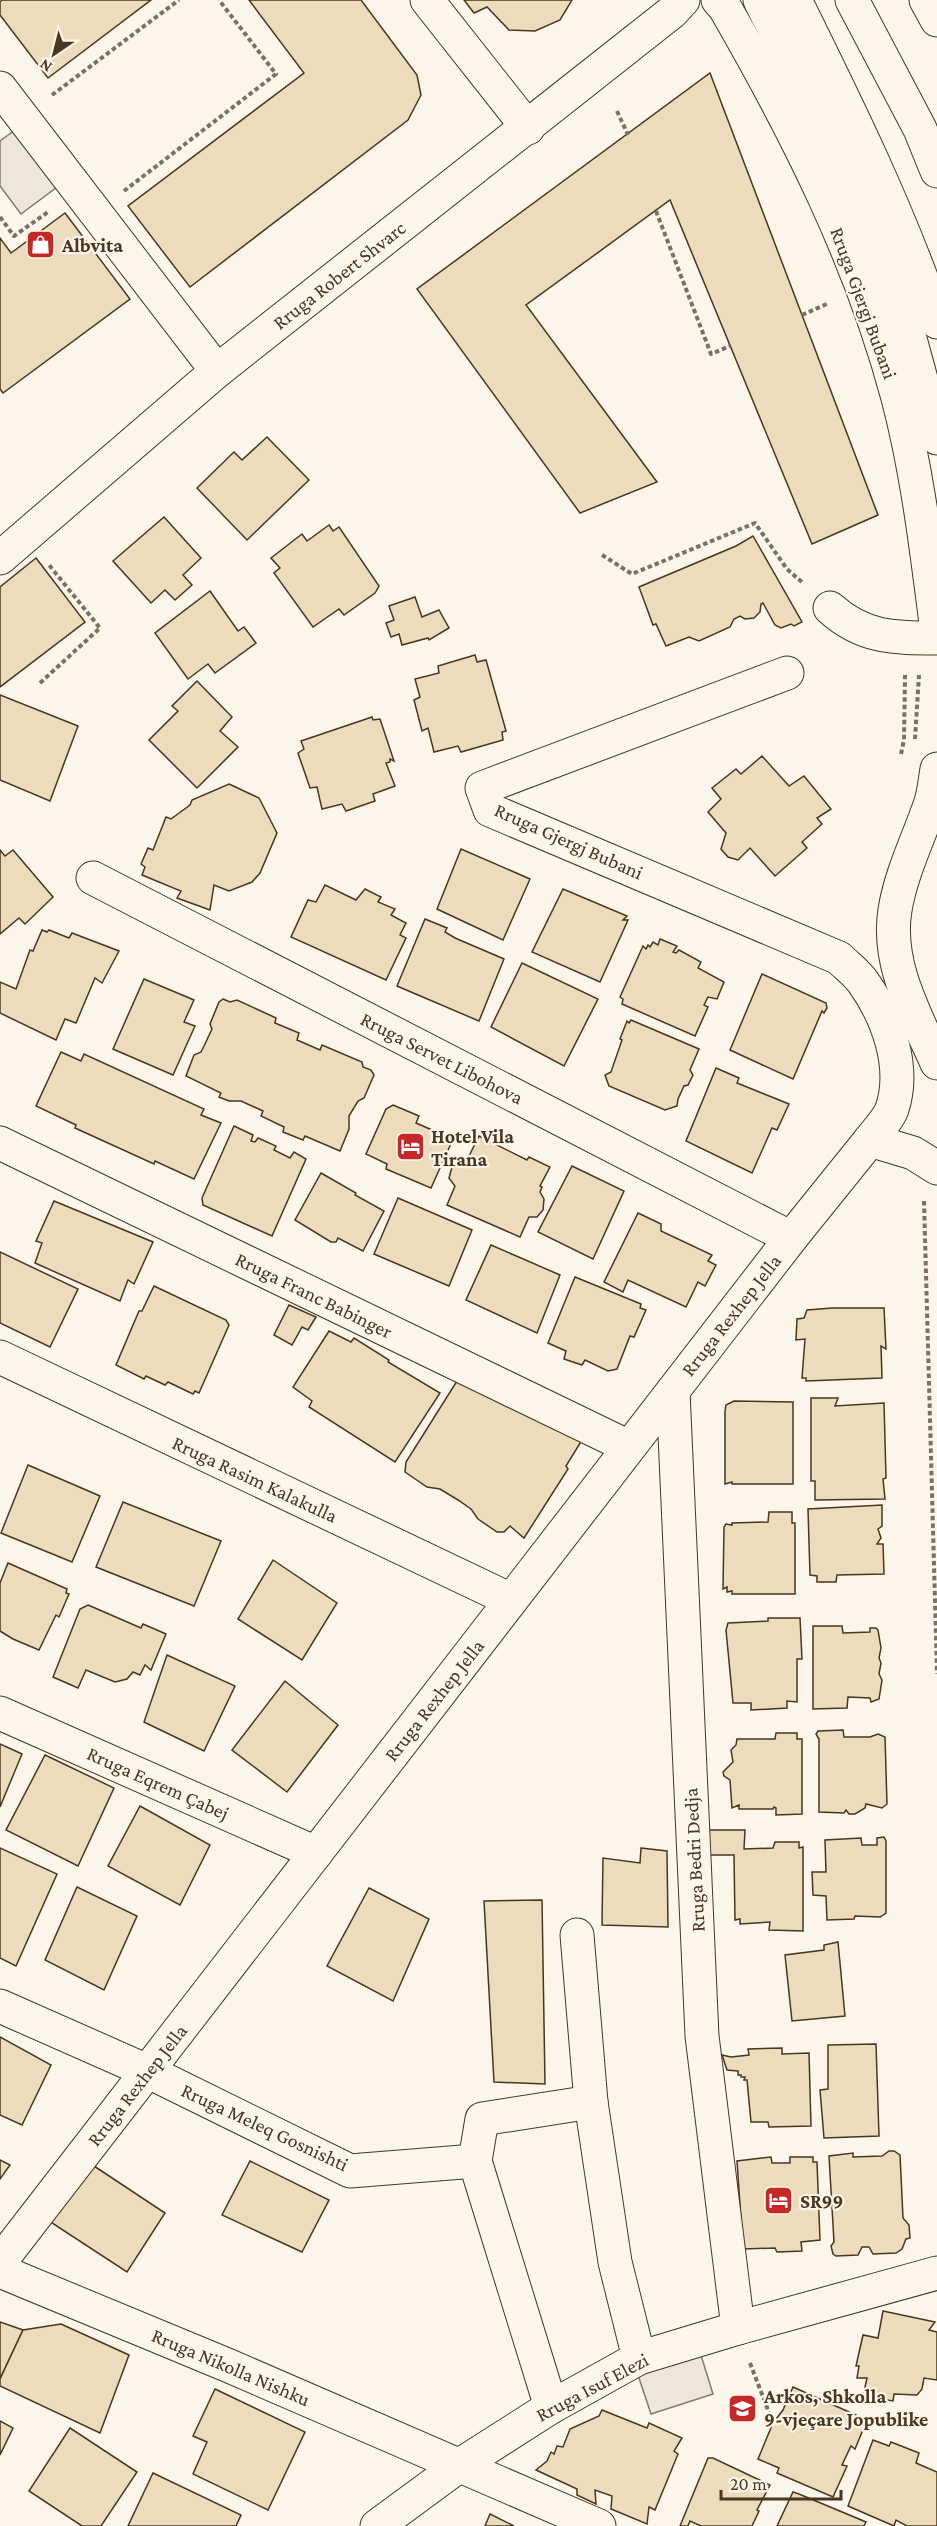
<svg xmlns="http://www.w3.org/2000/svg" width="937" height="2526" viewBox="0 0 937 2526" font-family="'Crimson Pro',serif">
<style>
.green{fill:#ede6d9;stroke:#887966;stroke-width:1.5}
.building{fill:#ecdcbc;stroke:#4a3520;stroke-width:1.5}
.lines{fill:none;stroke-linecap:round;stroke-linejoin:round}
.minor-casing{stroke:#4a3520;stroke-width:35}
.major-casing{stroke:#4a3520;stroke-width:35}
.highway-casing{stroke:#4a3520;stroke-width:35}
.path{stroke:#7f6f5c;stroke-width:4;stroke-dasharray:4.5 3;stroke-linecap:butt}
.minor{stroke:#fbf6e9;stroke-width:33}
.major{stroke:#fbf6e9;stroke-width:33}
.highway{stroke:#fbf6e9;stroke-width:33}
.labels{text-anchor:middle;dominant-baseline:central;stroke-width:4.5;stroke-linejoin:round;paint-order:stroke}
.poi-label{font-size:20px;font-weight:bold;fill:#4a3520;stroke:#fbf6e9;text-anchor:start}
.street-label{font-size:20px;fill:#4a3520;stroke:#fbf6e9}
</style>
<rect width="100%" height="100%" fill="#fbf6e9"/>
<!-- green -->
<g class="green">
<polygon points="15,130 57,187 21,214 0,186 0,141"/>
<polygon points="700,2352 713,2394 651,2414 637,2372"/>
</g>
<!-- building -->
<g class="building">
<polygon points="2,0 151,0 48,78 0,15 0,2"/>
<polygon points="249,0 361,0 417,75 421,95 408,120 190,287 128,206 304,73"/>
<polygon points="464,0 572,0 560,20 535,31 509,30 487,7 474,13"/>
<polygon points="710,73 878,515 812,544 670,200 526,305 657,482 580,513 417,289"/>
<polygon points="65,213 130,299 3,393 0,389 0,238 11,253"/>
<polygon points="267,437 309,480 247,540 197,488 234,452 242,460"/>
<polygon points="164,517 201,558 183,575 192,585 175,600 165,590 151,603 113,561"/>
<polygon points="329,525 333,531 339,527 379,586 375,593 344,615 339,609 313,627 274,573 280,568 271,558 302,534 307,541"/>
<polygon points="753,536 802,622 794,626 791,624 781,628 775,625 763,603 761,604 760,612 754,618 745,619 740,616 734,619 730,627 699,641 689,637 666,646 656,624 653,625 639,587 736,546"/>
<polygon points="36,558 85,622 0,687 0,587"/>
<polygon points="210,591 238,631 244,627 256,643 215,673 208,664 188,679 155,633"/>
<polygon points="415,597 422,617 439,610 449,628 429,640 428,638 402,645 399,634 391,637 386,623 394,620 389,606"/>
<polygon points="475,655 477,662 486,660 506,731 502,732 503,740 461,752 458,746 434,752 428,728 422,731 414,700 420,697 415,679 439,673 438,666"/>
<polygon points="197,681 232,717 220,731 238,747 197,788 149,740 178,711 172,706"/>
<polygon points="0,695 78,726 50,801 0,780"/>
<polygon points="372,717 373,720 380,719 394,761 390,759 390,762 386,763 395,786 373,794 375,801 346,811 342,804 322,809 317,787 310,788 298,753 304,749 301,741"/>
<polygon points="762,756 789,786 804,776 831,809 817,818 822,824 802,842 807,848 775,876 750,848 738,860 728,857 721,849 726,833 708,812 721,799 712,788 736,769 741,774"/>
<polygon points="229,784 259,798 277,833 260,873 252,882 229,891 214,885 210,910 177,898 181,891 142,875 145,867 141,864 148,848 153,850 166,817 171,819 190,805 192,800"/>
<polygon points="461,849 530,879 503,940 437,909"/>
<polygon points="0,850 5,856 13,850 53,897 25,924 19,918 0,934"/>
<polygon points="325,885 356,900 365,889 381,897 378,902 395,909 391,915 406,923 400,935 406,938 386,980 291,937 308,900 316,902"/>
<polygon points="563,889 627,916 623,920 628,920 600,982 532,952"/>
<polygon points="425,919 447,928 445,932 455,938 504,959 479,1021 397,986"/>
<polygon points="42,930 47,932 49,930 69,938 72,933 119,951 102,983 95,978 76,1023 65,1019 56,1040 0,1013 0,982 16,989 30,950 33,951"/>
<polygon points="660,939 677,946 673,952 676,953 679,950 701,962 698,968 724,982 717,999 708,997 704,1005 708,1007 695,1036 622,1004 623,999 620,997 643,946 646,949 648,945 650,947 653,942 658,945"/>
<polygon points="522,963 598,999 564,1066 491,1027"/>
<polygon points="762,974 826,1003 827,1008 824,1013 822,1011 793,1079 730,1050"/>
<polygon points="144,979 194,1000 184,1022 195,1026 173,1075 113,1049"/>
<polygon points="223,999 230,1002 237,1000 276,1018 275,1023 299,1033 297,1040 320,1050 322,1045 362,1062 363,1067 371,1070 374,1075 364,1098 358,1101 349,1116 349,1129 340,1151 305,1136 303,1140 283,1132 284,1127 261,1116 263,1111 241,1101 229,1101 219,1097 221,1093 186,1076 194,1055 201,1052 204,1046 212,1029 210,1024 219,1002"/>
<polygon points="631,1020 699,1049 690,1070 693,1075 688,1085 684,1086 678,1099 677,1106 665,1110 609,1086 605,1075 611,1072 622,1040 620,1039 627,1021 629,1023"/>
<polygon points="61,1052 81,1061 84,1054 204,1109 201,1115 221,1123 194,1179 155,1161 154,1164 75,1128 76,1125 36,1106"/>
<polygon points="716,1068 739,1078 737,1083 789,1104 777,1130 772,1128 752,1173 686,1141"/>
<polygon points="393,1105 419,1116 416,1123 453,1139 431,1188 386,1169 387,1164 366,1154 386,1109"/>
<polygon points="234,1126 253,1135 251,1141 255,1142 258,1138 276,1146 274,1150 290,1158 294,1152 306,1159 272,1236 203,1205 202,1198"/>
<polygon points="479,1136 527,1160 529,1157 550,1167 540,1186 542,1187 540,1192 544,1199 543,1210 537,1217 529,1217 520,1237 447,1205 455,1186 449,1178 452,1167 459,1161 467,1160"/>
<polygon points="572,1166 624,1191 593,1259 538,1232"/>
<polygon points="321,1173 356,1193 355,1195 384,1211 363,1251 338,1238 336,1242 331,1242 295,1220"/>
<polygon points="398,1198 472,1230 449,1286 374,1254"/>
<polygon points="54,1201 153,1242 134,1284 128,1280 120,1301 35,1263 42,1243 36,1241"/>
<polygon points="638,1213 661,1224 661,1231 712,1255 708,1261 716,1265 705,1286 698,1282 686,1307 628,1280 623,1292 604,1282"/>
<polygon points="491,1245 560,1275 537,1333 466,1300"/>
<polygon points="0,1252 78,1289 50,1347 0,1323"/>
<polygon points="575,1277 641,1304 640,1308 646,1310 634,1337 630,1336 617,1369 608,1371 585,1360 582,1365 564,1359 566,1351 548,1343"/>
<polygon points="154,1286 226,1320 229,1325 199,1393 195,1391 193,1394 168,1382 165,1385 146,1376 144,1379 116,1365 139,1311 142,1311"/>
<polygon points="289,1305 316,1317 308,1330 302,1327 292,1345 274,1335"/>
<polygon points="832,1308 884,1308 886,1349 881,1346 882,1378 806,1381 806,1378 802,1378 805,1339 796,1340 797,1319 804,1318 807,1310"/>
<polygon points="329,1331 351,1342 354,1338 389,1360 388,1362 440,1393 395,1462 309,1407 312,1401 293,1387"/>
<polygon points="462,1373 582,1440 566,1466 568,1469 524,1538 510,1526 504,1532 497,1532 478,1519 471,1509 458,1500 440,1489 427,1487 405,1472 406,1462"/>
<polygon points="811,1398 838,1398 835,1406 884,1403 886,1478 883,1479 885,1499 815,1500 815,1481 811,1481"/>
<polygon points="734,1401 793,1402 793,1484 732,1484 732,1482 725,1484 725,1411 726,1405"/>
<polygon points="28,1465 100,1496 72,1562 1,1533"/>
<polygon points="123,1502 221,1541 194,1606 96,1567"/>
<polygon points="882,1505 882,1526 878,1529 881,1538 877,1544 883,1544 884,1574 837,1575 836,1582 817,1582 817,1576 810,1575 808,1509"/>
<polygon points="769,1512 792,1512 792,1523 795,1523 795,1594 732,1594 732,1591 727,1592 727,1587 723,1589 724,1527 726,1524 732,1525 732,1523 768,1522"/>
<polygon points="273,1560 337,1603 302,1660 238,1619"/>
<polygon points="8,1563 67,1589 66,1593 69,1594 59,1617 56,1615 39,1650 13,1639 0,1631 0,1583"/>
<polygon points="88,1605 141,1628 143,1624 166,1634 151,1670 145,1665 140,1675 133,1672 127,1679 115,1682 86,1670 78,1688 53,1677 80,1609"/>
<polygon points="768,1618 800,1618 802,1659 797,1659 797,1702 787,1701 787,1708 751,1710 751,1703 733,1703 726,1630 728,1623 768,1621"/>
<polygon points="813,1626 842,1626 843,1633 870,1632 870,1628 876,1628 878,1630 881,1648 879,1658 881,1663 879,1674 882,1680 879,1699 871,1702 870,1698 848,1697 847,1708 813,1709"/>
<polygon points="167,1655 235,1686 204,1751 144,1722"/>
<polygon points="285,1681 338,1725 287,1792 232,1750"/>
<polygon points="843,1730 844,1737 870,1737 878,1734 885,1737 887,1804 882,1808 866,1804 865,1808 855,1814 849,1814 846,1810 844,1813 819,1812 819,1739 816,1734 818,1731"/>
<polygon points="776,1733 797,1733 797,1739 802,1739 802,1814 776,1815 776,1808 774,1807 773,1809 739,1809 739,1805 732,1808 730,1780 724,1776 723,1772 733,1762 731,1750 736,1745 737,1739 775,1739"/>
<polygon points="0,1744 22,1754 0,1807"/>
<polygon points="45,1755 114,1788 78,1866 6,1830"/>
<polygon points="140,1806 210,1845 180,1905 108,1866"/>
<polygon points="706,1830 745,1830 744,1849 773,1848 775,1842 799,1842 799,1848 803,1847 803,1931 769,1930 770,1922 740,1924 740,1919 735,1920 734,1855 705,1855"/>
<polygon points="884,1837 886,1841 886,1913 880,1917 855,1916 854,1919 827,1920 826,1896 813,1895 812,1872 826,1872 825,1840 861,1838 862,1845 877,1845 877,1838"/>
<polygon points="0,1848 57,1874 16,1966 0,1958"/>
<polygon points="641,1848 667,1851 668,1927 602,1925 603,1858 640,1863"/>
<polygon points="77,1887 137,1916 104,1990 45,1960"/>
<polygon points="369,1888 429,1919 393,2001 327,1966"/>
<polygon points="542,1900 545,2084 494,2082 484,1901"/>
<polygon points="838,1942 845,2016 792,2021 785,1955 824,1950 824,1945"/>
<polygon points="0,2037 51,2065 22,2125 0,2115"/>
<polygon points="876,2044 879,2136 824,2138 820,2090 828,2089 828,2045"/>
<polygon points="782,2048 782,2054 809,2053 811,2126 769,2127 768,2122 751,2122 747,2080 744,2080 745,2077 741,2077 741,2075 738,2075 738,2071 727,2070 722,2055 731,2057 749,2055 748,2049"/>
<polygon points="889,2151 894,2151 900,2155 903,2218 909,2225 910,2238 906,2239 902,2249 896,2253 873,2254 869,2247 862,2247 858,2255 836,2256 833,2254 831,2246 834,2242 829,2156 853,2153 853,2157 882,2156"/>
<polygon points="771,2157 772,2163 790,2163 790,2157 813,2157 813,2162 817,2162 820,2240 801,2242 802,2251 777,2252 775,2248 743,2249 737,2161"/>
<polygon points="0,2160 10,2165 0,2179"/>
<polygon points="250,2161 329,2200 302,2252 222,2215"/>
<polygon points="88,2162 165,2213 127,2272 49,2221"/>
<polygon points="883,2311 935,2322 929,2330 937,2332 937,2380 924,2378 922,2389 917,2395 894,2394 893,2401 863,2396 867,2378 857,2378 859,2366 856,2366 863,2335 878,2338"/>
<polygon points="0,2322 23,2330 0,2379"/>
<polygon points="61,2324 129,2355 100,2433 0,2386 0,2379 23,2330"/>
<polygon points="793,2387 867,2420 855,2449 851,2446 842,2465 847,2466 833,2497 777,2473 779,2468 758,2459 773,2423 783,2410"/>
<polygon points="215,2389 305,2432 268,2510 193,2474 207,2442 193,2436"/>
<polygon points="602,2410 647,2428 649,2423 682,2438 674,2451 678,2454 655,2510 649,2507 647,2524 611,2509 612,2496 595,2490 596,2504 577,2495 577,2489 536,2470 547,2461 551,2452 554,2454 557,2446 563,2447 570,2429 599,2416"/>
<polygon points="0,2421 13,2428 0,2455"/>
<polygon points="70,2428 137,2472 101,2526 82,2526 29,2491"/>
<polygon points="873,2440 889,2446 891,2442 919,2453 916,2463 937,2472 937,2526 907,2526 896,2520 894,2526 848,2506"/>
<polygon points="708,2458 713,2458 770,2485 757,2510 759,2511 752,2526 701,2526 690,2521 688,2526 680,2526"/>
<polygon points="153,2473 241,2515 236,2526 128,2526"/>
<polygon points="793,2492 799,2494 866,2522 864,2526 777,2526"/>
<polygon points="490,2514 514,2526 485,2526"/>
</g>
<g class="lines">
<defs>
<g id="minor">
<polyline points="427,0 528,128"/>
<polyline points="0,88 217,371"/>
<polyline points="0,558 217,371 672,12 683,0"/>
<path d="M830,608C863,638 894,638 937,638"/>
<path d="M787,673L482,788L490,810L839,958C847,966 857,973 863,982C888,1017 906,1067 892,1109C888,1120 877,1131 870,1140"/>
<polyline points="93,878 791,1238"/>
<polyline points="0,1143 629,1447"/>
<polyline points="0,1357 511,1600"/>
<polyline points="673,1391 702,2036 738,2328"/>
<polyline points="0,1713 316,1853"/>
<polyline points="577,1935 591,2102 615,2262 639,2358"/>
<polyline points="0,2006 147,2071 350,2171 475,2161"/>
<polyline points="0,2262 791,1238 870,1140 913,1153 937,1168"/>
<polyline points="0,2271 227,2365 599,2526"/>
<polyline points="551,2407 475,2161 482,2119 591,2102"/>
</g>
<g id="major">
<path d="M718,0L725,8C796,131 861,259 898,398C918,474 927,554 937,631"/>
<polyline points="760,0 854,188 897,291 937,438"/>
<path d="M937,769C935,781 934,794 930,805C918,840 901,873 895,910C886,964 916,1016 937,1063"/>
<polyline points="377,2526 460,2465 551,2407 639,2358 738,2328 937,2273"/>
</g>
<g id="highway">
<path d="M795,0C847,105 899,210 937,322"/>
<polyline points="852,0 920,129 937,171"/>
<polyline points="926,0 937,20"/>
</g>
</defs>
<!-- minor casing -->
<use href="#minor" class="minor-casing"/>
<!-- major casing -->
<use href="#major" class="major-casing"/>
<!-- highway casing -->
<use href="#highway" class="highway-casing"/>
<!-- path -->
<g class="path">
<polyline points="52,95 179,0"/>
<polyline points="617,111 628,135"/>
<polyline points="124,191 276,74 219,0"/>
<polyline points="656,211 711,354 730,346"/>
<polyline points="0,217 14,236 48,212"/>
<polyline points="802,315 829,303"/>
<polyline points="602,555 632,574 755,523 787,569 804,584"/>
<polyline points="40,683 100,628 49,565"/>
<polyline points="915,739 919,675"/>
<polyline points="901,754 904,740 905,675"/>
<polyline points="924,1201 937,1674"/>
<polyline points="750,2363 773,2423"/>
</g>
<!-- minor -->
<use href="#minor" class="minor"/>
<!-- major -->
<use href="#major" class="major"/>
<!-- highway -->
<use href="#highway" class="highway"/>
</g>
<!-- icons -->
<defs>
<symbol id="shop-square" viewBox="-11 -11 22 22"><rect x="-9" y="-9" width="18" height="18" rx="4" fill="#c62828" stroke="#fbf6e9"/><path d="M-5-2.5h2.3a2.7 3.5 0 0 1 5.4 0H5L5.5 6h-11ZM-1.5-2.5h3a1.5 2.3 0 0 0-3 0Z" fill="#fff"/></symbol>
<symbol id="hotel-square" viewBox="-11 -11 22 22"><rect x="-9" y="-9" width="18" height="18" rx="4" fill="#c62828" stroke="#fbf6e9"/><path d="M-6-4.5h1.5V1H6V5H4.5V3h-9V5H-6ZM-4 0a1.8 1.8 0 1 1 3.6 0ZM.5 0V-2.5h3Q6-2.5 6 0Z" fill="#fff"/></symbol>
<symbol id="school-square" viewBox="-11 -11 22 22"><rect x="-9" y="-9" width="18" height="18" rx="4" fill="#c62828" stroke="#fbf6e9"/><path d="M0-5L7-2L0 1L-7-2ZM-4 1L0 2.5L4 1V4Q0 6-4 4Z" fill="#fff"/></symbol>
</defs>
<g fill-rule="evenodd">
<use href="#shop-square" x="24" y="228" width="33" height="33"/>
<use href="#hotel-square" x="394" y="1130" width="33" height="33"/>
<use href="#hotel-square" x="762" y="2184" width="33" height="33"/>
<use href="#school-square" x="726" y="2392" width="33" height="33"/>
</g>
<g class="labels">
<!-- poi labels -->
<g class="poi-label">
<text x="62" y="245">Albvita</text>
<text x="431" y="1136">Hotel Vila<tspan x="431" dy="23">Tirana</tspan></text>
<text x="800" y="2201">SR99</text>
<text x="764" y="2396">Arkos, Shkolla<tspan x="764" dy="23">9-vjeçare Jopublike</tspan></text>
</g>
<!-- street labels -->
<g class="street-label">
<text transform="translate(339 275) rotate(-38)">Rruga Robert Shvarc</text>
<text transform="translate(864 303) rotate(70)">Rruga Gjergj Bubani</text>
<text transform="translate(569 841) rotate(24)">Rruga Gjergj Bubani</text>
<text transform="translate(442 1058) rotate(27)">Rruga Servet Libohova</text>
<text transform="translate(314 1295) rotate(26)">Rruga Franc Babinger</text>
<text transform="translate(731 1315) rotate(-52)">Rruga Rexhep Jella</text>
<text transform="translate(255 1479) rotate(25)">Rruga Rasim Kalakulla</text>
<text transform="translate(434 1700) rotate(-52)">Rruga Rexhep Jella</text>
<text transform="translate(158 1783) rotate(24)">Rruga Eqrem Çabej</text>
<text transform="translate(694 1860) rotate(-93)">Rruga Bedri Dedja</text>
<text transform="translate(137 2085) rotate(-52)">Rruga Rexhep Jella</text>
<text transform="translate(265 2127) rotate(25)">Rruga Meleq Gosnishti</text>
<text transform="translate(231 2367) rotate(23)">Rruga Nikolla Nishku</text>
<text transform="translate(592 2387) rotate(-28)">Rruga Isuf Elezi</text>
</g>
</g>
<!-- north arrow -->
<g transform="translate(54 54) rotate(215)" stroke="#fbf6e9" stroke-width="4.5" paint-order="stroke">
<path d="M0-4.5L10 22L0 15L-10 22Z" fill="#4a3520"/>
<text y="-9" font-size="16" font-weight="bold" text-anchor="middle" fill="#4a3520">N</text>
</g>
<!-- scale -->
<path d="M721 2490v9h120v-9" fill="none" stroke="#4a3520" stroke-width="3"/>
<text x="730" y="2490" font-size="18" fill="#4a3520" stroke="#fbf6e9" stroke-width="4.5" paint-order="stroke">20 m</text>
</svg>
